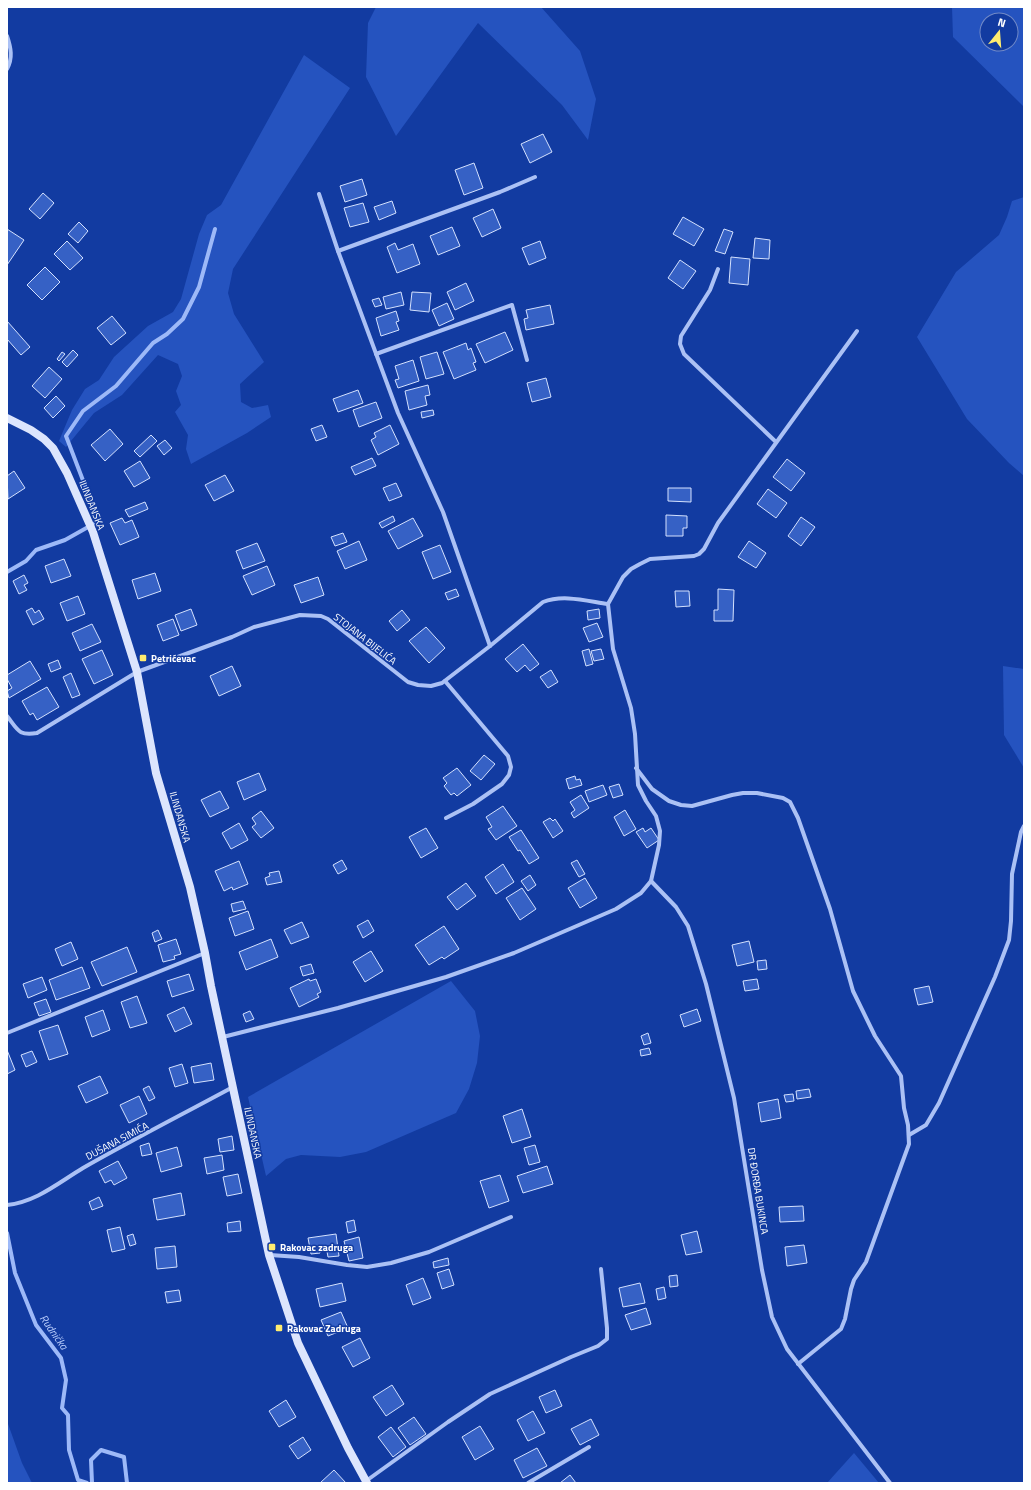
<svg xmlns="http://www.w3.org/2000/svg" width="1031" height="1490" viewBox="0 0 1031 1490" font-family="'Titillium Web',sans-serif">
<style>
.green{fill:#2553bf;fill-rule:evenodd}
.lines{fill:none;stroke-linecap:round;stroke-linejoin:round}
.stream{stroke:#9db9f8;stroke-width:4}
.building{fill:#3661c5;stroke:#d4e1fe}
.street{stroke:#abc1f5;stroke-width:4}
.secondary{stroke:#dce5fd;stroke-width:8}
.poi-dot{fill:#ffec6f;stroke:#123ba1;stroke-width:1.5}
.labels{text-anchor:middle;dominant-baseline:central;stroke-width:3;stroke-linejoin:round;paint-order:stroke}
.street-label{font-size:10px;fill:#fff;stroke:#123ba1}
.poi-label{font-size:10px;font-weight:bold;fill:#fff;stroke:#123ba1;text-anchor:start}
.water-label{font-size:11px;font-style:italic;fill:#b8ccfb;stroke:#123ba1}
</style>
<rect width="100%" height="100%" fill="#123ba1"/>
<!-- green -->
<g class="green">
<polygon points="376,7 541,7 580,51 596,99 588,140 562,105 478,23 396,136 366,77 368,23"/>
<path d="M952,7H1024V107L953,37ZM987,20H1011V44H987Z"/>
<polygon points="304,55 350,88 233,269 228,293 234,314 264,362 240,384 241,402 252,408 268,405 271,417 247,433 191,464 186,449 188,435 175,412 181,405 176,391 182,376 178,364 158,355 122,395 94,413 66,447 59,441 72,410 85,389 99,380 114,357 148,326 173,312 181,299 199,234 207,215 221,205"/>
<polygon points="1024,197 1024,476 1009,463 967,419 917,337 956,272 999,235 1007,217 1012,201"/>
<polygon points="1003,666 1024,669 1024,768 1004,735"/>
<polygon points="451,981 475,1011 480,1036 477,1063 469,1089 456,1113 366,1152 340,1157 301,1155 286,1159 266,1176 248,1097"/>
<polygon points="7,1421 22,1463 32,1483 7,1483"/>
<polygon points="854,1453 879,1483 827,1483"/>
</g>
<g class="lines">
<!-- stream -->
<g class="stream">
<polyline points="7,572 26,561 36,550 65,540 97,522 97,517 66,436 83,411 116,386 153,343 167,334 183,319 199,287 215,229"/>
<polyline points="7,1233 15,1273 36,1325 61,1358 66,1380 62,1408 68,1415 69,1450 78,1480 87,1483"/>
<polyline points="92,1483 91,1460 101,1450 124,1457 127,1483"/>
</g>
</g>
<!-- building -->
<g class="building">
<polygon points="543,134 552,152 530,163 521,144"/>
<polygon points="474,163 483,188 464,195 455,170"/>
<polygon points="362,179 367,195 345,202 340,186"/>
<polygon points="43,193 54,203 40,219 29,209"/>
<polygon points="392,201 396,213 379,220 374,207"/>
<polygon points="363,203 369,222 350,227 344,208"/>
<polygon points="493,209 501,228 482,237 473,218"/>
<polygon points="683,217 704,229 694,246 673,234"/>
<polygon points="79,222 88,231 78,243 68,234"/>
<polygon points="452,227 460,246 438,255 430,236"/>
<polygon points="7,229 24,240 7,265"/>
<polygon points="724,229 733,232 725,254 715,251"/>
<polygon points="755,238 770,240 769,259 753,258"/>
<polygon points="67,241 83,258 70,270 54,254"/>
<polygon points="540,241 546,258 529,265 522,248"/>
<polygon points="395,243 398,250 413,244 420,264 397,273 387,247"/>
<polygon points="731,257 750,259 748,285 729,283"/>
<polygon points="680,260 696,271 683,289 668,278"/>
<polygon points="45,267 60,282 42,300 27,285"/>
<polygon points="466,283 474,301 455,310 447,292"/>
<polygon points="401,292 404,305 386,309 383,297"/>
<polygon points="412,292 431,293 429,312 410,310"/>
<polygon points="379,298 382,305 375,307 372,300"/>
<polygon points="447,303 454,319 439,326 432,310"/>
<polygon points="550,305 554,324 526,330 524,319 528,318 526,310"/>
<polygon points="396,311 399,321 396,322 399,330 381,336 376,318"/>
<polygon points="112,316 126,333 111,345 97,328"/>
<polygon points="7,321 30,347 21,355 7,339"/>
<polygon points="505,332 513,350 485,363 476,344"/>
<polygon points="466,343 468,350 471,348 476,362 473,363 476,370 454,379 443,352"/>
<polygon points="73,350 78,355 67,367 62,362"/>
<polygon points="62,352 65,354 59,361 57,359"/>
<polygon points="437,352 444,374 426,379 420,357"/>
<polygon points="413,360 419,381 398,388 395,380 399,379 395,366"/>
<polygon points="49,367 62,379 45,398 32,386"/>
<polygon points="546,378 551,397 532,402 527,383"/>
<polygon points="428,385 430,395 425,396 427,405 409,410 405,391"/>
<polygon points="358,390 363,403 338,412 333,399"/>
<polygon points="56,396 65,406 53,418 44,408"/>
<polygon points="376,402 382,418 359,427 353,410"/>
<polygon points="433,410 434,415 422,418 421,412"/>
<polygon points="322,425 327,437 316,441 311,429"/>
<polygon points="390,425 399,444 378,455 371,440 376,437 374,433"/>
<polygon points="110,429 123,444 105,461 91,445"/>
<polygon points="151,435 157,441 140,457 134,451"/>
<polygon points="165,440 172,448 164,455 157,446"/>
<polygon points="372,458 376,466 355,475 351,467"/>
<polygon points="787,459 805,473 791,491 773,477"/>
<polygon points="140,461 150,478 134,487 124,471"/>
<polygon points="14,471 25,488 8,499 7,476"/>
<polygon points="225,475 234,491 214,501 205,485"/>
<polygon points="396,483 402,496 389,501 383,488"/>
<polygon points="668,488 691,488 691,502 668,501"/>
<polygon points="768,489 787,503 776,518 757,504"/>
<polygon points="145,502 148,509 129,517 125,510"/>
<polygon points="666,515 687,516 687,528 683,528 683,536 666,536"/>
<polygon points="393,516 395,521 382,528 379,523"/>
<polygon points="801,517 815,527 801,546 788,536"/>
<polygon points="122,518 125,523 132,520 139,537 120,545 110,523"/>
<polygon points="413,518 423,536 398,549 388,531"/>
<polygon points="343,533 347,542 335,546 331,537"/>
<polygon points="359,541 367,560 345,569 337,551"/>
<polygon points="749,541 766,553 756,568 738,557"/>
<polygon points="257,543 265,561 243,569 236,551"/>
<polygon points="440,545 451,572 433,579 422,552"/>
<polygon points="64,559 71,576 51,583 45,566"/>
<polygon points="267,566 275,585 252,595 243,576"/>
<polygon points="155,573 161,591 138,599 132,580"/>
<polygon points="24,575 28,583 24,585 27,590 19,594 13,581"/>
<polygon points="318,577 324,595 301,603 294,585"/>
<polygon points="456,589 459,596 448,600 445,593"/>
<polygon points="718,589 734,590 733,621 714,621 714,610 718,610"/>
<polygon points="675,591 689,591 690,606 676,607"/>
<polygon points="78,596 85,614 67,621 60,603"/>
<polygon points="32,608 35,613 39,610 44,619 33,625 26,611"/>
<polygon points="191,609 197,625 181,631 175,615"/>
<polygon points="599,609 600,618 588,620 587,611"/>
<polygon points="402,610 410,620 397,631 389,621"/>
<polygon points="173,619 179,635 163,641 157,625"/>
<polygon points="597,623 603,637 589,642 583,628"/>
<polygon points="92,624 101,642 80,651 72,633"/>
<polygon points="426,627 445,648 429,663 409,641"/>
<polygon points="523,644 539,664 530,671 525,665 517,672 505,659"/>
<polygon points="589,649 593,664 586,666 582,651"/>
<polygon points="601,649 604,659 594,661 591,651"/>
<polygon points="102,650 113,675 94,684 82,659"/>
<polygon points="58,660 61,668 51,672 48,664"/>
<polygon points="30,661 41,679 9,698 7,691 12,688 7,679 7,675"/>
<polygon points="232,666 241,686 219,696 210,676"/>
<polygon points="551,670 558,682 548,688 540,677"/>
<polygon points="71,673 80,695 72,698 63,677"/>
<polygon points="47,687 59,707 37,720 33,713 30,715 22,701"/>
<polygon points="484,755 495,764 481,780 470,771"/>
<polygon points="457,768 471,785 457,796 454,793 451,795 444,786 447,783 443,778"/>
<polygon points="259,773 266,790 244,800 237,782"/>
<polygon points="575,776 576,780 580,779 582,785 569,789 566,779"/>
<polygon points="619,784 623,795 613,798 609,787"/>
<polygon points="603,785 607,795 589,802 585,791"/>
<polygon points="220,791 229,808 210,817 201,800"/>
<polygon points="581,795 589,808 574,818 571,813 575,810 570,802"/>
<polygon points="503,806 517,826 496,840 488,829 492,827 486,817"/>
<polygon points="625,810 636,829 624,836 614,817"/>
<polygon points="261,811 274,828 261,838 252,827 256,824 252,818"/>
<polygon points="550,818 553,821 555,819 563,831 553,838 543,822"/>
<polygon points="239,823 248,840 231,849 222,833"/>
<polygon points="426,828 438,848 421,858 409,837"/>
<polygon points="643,828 645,832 651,828 659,840 647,848 636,832"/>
<polygon points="521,830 539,858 529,864 520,850 518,851 509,837"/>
<polygon points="342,860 347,869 338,874 333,865"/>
<polygon points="577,860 585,874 579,877 571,863"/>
<polygon points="239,861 248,884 233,890 232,887 224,891 215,871"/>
<polygon points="503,864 514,882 496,894 485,877"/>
<polygon points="279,871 282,882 267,885 265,878 270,876 269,873"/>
<polygon points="530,875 536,885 528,891 521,881"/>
<polygon points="585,878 597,898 580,908 568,888"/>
<polygon points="466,883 476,896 457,910 447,897"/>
<polygon points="522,888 536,909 520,920 506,898"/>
<polygon points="243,901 246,909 233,912 231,904"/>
<polygon points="248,911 254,929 235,936 229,918"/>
<polygon points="368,920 374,931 363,938 357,926"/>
<polygon points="302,922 309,937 291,944 284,930"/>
<polygon points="444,926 459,949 444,959 442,957 429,965 415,945"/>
<polygon points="158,930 162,939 155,942 152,933"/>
<polygon points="176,939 181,954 174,956 175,959 163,962 158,945"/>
<polygon points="271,939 278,957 246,970 239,952"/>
<polygon points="749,941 754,962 737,966 732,945"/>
<polygon points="71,942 78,959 62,966 55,949"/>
<polygon points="127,947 137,972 102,986 91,962"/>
<polygon points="371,951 383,971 365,982 353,962"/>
<polygon points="766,960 767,969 758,970 757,961"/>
<polygon points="311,964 314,973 303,976 300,967"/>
<polygon points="82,967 90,988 56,1000 49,980"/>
<polygon points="189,974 194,990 172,997 167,981"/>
<polygon points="42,977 47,990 28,998 23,984"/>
<polygon points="309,979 310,981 316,979 321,992 317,994 319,997 299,1007 290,988"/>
<polygon points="757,979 759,989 745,991 743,981"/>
<polygon points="929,986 933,1002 918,1005 914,989"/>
<polygon points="137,996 147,1023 130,1028 121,1002"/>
<polygon points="46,999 51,1012 39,1016 34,1003"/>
<polygon points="184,1007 192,1024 175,1032 167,1015"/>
<polygon points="697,1009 701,1021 684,1027 680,1015"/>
<polygon points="103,1010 110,1030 92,1037 85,1017"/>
<polygon points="250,1011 254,1019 246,1022 243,1014"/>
<polygon points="58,1025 68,1054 49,1060 39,1031"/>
<polygon points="648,1033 651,1043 644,1045 641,1036"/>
<polygon points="649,1048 651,1054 641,1056 640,1050"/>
<polygon points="7,1050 15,1070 7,1074"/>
<polygon points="32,1051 37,1062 26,1067 21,1055"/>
<polygon points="211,1063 214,1080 194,1083 191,1067"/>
<polygon points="182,1064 188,1083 175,1087 169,1068"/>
<polygon points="100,1076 108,1093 86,1103 78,1086"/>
<polygon points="149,1086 155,1098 149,1101 143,1089"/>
<polygon points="809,1089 811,1097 797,1099 796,1091"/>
<polygon points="793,1094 794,1101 786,1102 784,1095"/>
<polygon points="139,1096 147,1114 129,1123 120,1105"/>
<polygon points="778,1099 781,1118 761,1122 758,1103"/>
<polygon points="522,1109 531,1137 512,1143 503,1116"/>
<polygon points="232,1136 234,1150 220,1152 218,1139"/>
<polygon points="149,1143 152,1154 142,1156 140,1146"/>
<polygon points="535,1145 540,1162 529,1165 524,1148"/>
<polygon points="177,1147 182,1166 161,1172 156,1153"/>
<polygon points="222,1155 224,1170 207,1174 204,1158"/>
<polygon points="118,1161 127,1178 114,1185 111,1180 105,1183 99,1171"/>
<polygon points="547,1166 553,1184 523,1193 517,1176"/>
<polygon points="238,1174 242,1193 227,1196 223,1177"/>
<polygon points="500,1175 509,1201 489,1208 480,1181"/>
<polygon points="181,1193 185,1215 157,1220 153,1199"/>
<polygon points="99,1197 103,1206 92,1210 89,1202"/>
<polygon points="803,1206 804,1221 780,1222 779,1207"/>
<polygon points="354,1220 356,1231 348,1233 346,1222"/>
<polygon points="240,1221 241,1231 228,1232 227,1223"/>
<polygon points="120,1227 125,1249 112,1252 107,1230"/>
<polygon points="697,1231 702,1252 686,1255 681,1235"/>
<polygon points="133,1234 136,1244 130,1246 127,1236"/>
<polygon points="336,1234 339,1256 328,1257 326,1246 319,1247 320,1253 311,1254 308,1238"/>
<polygon points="359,1237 363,1258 349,1261 344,1241"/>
<polygon points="804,1245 807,1263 787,1266 785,1247"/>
<polygon points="175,1246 177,1267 157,1269 155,1248"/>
<polygon points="448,1258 449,1265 434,1268 433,1262"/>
<polygon points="449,1269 454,1285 442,1289 437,1273"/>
<polygon points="677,1275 678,1286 670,1287 669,1276"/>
<polygon points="423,1278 431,1298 413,1305 406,1285"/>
<polygon points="342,1283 346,1301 320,1307 316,1289"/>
<polygon points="640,1283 645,1303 623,1307 619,1288"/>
<polygon points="664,1287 666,1298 658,1300 656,1289"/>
<polygon points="179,1290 181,1301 167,1303 165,1292"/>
<polygon points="646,1308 651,1324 631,1330 625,1315"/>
<polygon points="341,1312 348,1328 328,1336 321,1320"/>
<polygon points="360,1338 370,1358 353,1367 342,1347"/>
<polygon points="392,1385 404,1404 386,1416 373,1397"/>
<polygon points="555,1390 562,1406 546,1413 539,1397"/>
<polygon points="286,1400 296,1417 279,1427 269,1411"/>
<polygon points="533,1411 545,1433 528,1441 517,1420"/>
<polygon points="414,1417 426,1434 410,1445 398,1428"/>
<polygon points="591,1419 599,1435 580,1445 571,1429"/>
<polygon points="480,1426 494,1449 475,1460 462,1437"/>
<polygon points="391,1427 406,1447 393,1457 378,1437"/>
<polygon points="303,1437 311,1450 298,1459 289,1446"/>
<polygon points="537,1448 547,1466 523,1478 514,1460"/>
<polygon points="334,1470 346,1483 320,1483"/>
<polygon points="570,1475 576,1483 560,1483"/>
</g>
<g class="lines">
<!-- street -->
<g class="street">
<path d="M7,36C11,48 13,58 7,69"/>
<polyline points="319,194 338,251 398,413 443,512 490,646"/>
<polyline points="338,251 500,192 535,177"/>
<polyline points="718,269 710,290 681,336 680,344 684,354 776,442"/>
<polyline points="376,354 512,305 527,360"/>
<polyline points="445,681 508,756 511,767 509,775 502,784 473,804 446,818"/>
<path d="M7,716C18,730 18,736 37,733L137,672L232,637L254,627L300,615L321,616L328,619L408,682L418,685L431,686L442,683L490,646L543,602C563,594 587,601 608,604"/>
<polyline points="636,768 652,789 669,801 681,805 692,806 732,795 743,793 757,793 783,798 790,802 798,818 830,909 853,991 875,1036 901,1076 904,1108 908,1125 909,1144 866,1262 854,1280 851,1289 845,1319 841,1329 798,1364"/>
<polyline points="651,881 676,907 688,926 706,984 734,1098 762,1270 772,1317 787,1349 890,1483"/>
<polyline points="7,1033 205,953"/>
<polyline points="223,1037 338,1008 446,977 514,953 616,909 641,893 651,881 659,845 660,831 656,816 646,801 638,785 635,734 631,708 613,649 608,604 623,577 631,569 640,564 650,559 694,556 699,554 704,549 718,523 857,331"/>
<polyline points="909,1135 926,1125 939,1103 995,977 1009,940 1011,921 1012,874 1021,832 1024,826"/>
<path d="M7,1205C36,1202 58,1183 83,1168C132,1140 183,1114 233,1087"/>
<polyline points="270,1255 299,1257 347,1265 367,1267 391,1263 429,1252 511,1217"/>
<polyline points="366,1481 448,1422 490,1394 571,1357 598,1346 607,1339 607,1328 601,1269"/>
<polyline points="528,1483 589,1447"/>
</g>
<!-- secondary -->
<polyline class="secondary" points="7,418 31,430 44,439 53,448 67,473 93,532 137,672 156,773 190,887 205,953 211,986 269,1255 298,1343 348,1448 367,1483"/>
</g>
<!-- markers -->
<g class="poi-dot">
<rect x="139" y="654" width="8" height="8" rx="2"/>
<rect x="268" y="1243" width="8" height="8" rx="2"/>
<rect x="275" y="1324" width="8" height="8" rx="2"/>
</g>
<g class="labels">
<!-- street labels -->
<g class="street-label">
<text transform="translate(92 505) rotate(68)">ILINDANSKA</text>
<text transform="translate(365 639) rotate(38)">STOJANA BIJELIĆA</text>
<text transform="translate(180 817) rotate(74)">ILINDANSKA</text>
<text transform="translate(253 1133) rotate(78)">ILINDANSKA</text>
<text transform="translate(117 1141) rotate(-28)">DUŠANA SIMIĆA</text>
<text transform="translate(758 1191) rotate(81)">DR ĐORĐA BUKINCA</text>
</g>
<!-- poi labels -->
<g class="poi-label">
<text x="151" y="658">Petrićevac</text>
<text x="280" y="1247">Rakovac zadruga</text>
<text x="287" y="1328">Rakovac Zadruga</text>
</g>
<!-- water labels -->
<g class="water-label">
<text transform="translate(54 1332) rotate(55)">Rudnička</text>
</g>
</g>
<!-- border -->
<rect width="1031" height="1490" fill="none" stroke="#ffffff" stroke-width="16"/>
<!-- north arrow -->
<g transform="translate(999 32) rotate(17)"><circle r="19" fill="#123ba1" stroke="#7189c7"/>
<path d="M0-3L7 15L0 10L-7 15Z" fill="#ffec6f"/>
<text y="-6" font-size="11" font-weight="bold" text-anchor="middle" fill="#ffffff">N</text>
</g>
</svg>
